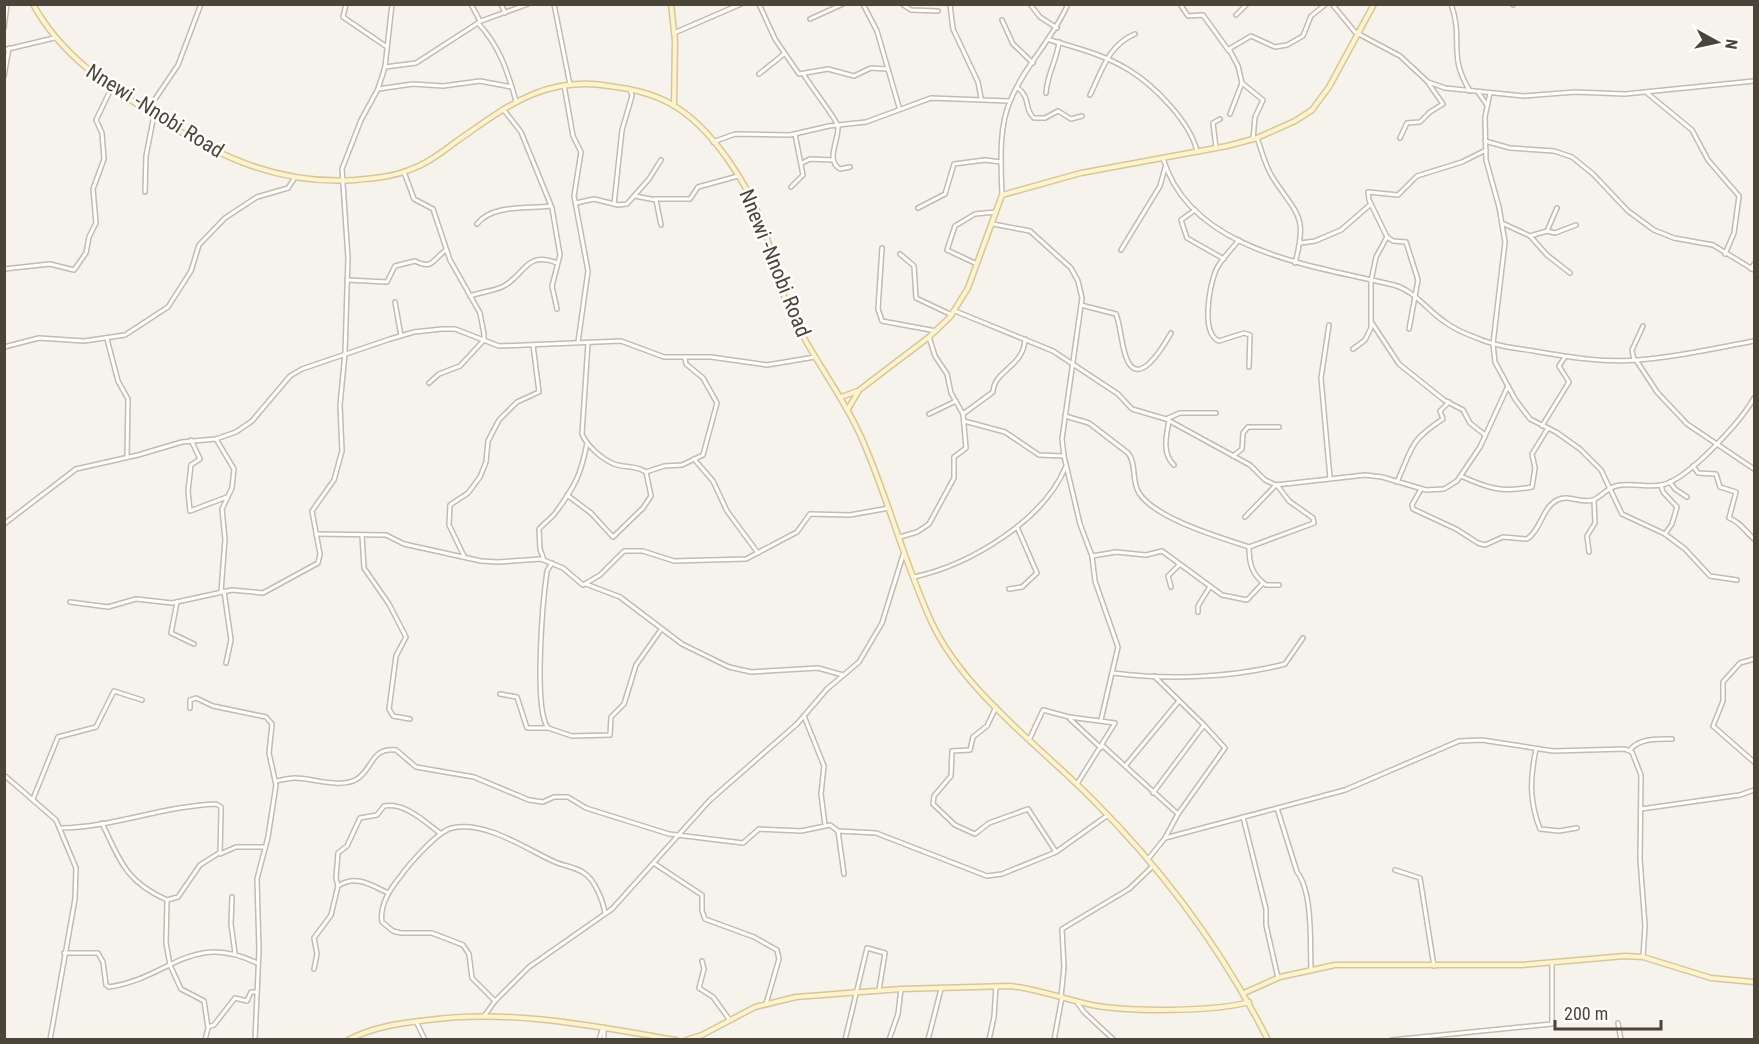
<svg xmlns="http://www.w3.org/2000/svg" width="1759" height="1044" viewBox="0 0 1759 1044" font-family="'Roboto Condensed',sans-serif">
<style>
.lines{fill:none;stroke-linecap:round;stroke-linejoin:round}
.street-casing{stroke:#c2bbae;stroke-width:6}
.secondary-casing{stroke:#d6c79b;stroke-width:7}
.street{stroke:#fff;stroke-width:3}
.secondary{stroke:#fff3cd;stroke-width:4}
.labels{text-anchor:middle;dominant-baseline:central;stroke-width:5;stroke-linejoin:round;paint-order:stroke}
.street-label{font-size:21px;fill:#4b4439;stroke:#fff}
</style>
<rect width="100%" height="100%" fill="#f6f3ec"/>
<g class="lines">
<defs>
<g id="street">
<polyline points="346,4 343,17 387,47"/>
<polyline points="471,4 480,21"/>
<polyline points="501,4 505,13"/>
<polyline points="554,4 570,85"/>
<polyline points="759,4 775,39 799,74 828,69 854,76 871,68 887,69"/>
<polyline points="863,4 877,31 899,107"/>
<polyline points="902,4 911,10 938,11"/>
<polyline points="950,4 953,29 978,82 981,98"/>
<polyline points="1030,4 1040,17 1057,28"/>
<polyline points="1180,4 1188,16 1203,15 1229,51"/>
<polyline points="1332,4 1355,32 1400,56 1428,82 1445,88 1524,96 1575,92 1625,94 1754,81"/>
<path d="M1451,4C1464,39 1447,55 1470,91"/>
<polyline points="1512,4 1513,5"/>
<polyline points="1236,15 1247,4"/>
<polyline points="810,19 843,4"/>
<polyline points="1002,20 1013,44 1033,63"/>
<path d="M478,23C500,47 507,70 516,101"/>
<polyline points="4,28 7,4"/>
<polyline points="674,33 741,4"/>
<path d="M1050,40C1077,48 1105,55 1129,70C1155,86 1190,122 1197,151"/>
<polyline points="4,50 54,38"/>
<polyline points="385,67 416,63 481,21 528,4"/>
<polyline points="759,74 784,54"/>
<path d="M804,75C809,84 837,120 838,126C839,141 825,160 840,169L850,167"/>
<polyline points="4,76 9,48"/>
<polyline points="564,85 573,136 581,152 574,196 588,271 578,342"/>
<path d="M1017,87C1032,99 1023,108 1034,118H1045L1058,111L1071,119L1082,116"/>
<polyline points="378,89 413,84 443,86 480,81 512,87"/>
<polyline points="1478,92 1487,105"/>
<path d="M1046,93C1047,74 1057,60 1059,42"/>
<polyline points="1490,93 1485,117 1486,160 1499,207 1505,242 1493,344 1495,362 1515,399 1530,419 1556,432 1580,449 1601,470 1622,514 1665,534 1685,549 1710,576 1737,580"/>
<polyline points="1647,93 1692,130 1708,160 1739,196 1734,233 1725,254"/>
<path d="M1090,95C1102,71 1108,45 1135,34"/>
<polyline points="503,109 521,132 552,208 560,255 552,286 557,309"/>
<polyline points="147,111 178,65 201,4"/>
<polyline points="1230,114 1242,83"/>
<path d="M1257,138C1262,151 1265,166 1273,178C1297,215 1308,215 1295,263"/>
<polyline points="1400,138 1407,123 1420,122 1430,112 1443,104 1429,84"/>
<polyline points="1253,139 1255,117 1263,100 1242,83 1238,66 1229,49 1251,36 1275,47 1287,45 1303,36 1311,16 1326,4"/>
<polyline points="1485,141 1510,148 1554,151 1572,157 1593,174 1628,211 1654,230 1674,238 1713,245 1754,270"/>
<polyline points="713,142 735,134 790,135 829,126 866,122 931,98 1009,101"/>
<polyline points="1216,148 1213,123 1220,119"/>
<path d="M1163,158C1190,252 1315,266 1394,285C1415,291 1427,310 1445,322C1454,329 1466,334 1477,338C1495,346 1515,348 1534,351C1568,357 1604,363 1638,360C1678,357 1716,348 1754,341"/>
<polyline points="802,163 810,159 832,160"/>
<polyline points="404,172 414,199 433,209 450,260 480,313 484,334 484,340 460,366 439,374 429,383"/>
<polyline points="791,187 803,175 795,134"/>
<polyline points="145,192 146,156 154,115"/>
<path d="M1002,195C1001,165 998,127 1011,99C1025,65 1053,39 1068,4"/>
<polyline points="635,196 656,200 661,225"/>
<polyline points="654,199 690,199 698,187 738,176"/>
<polyline points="576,203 594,199 618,205 627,204 649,179 661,160"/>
<polyline points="614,204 622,130 632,96 630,89"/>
<polyline points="918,208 945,194 954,164 985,160 1001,162"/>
<polyline points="1195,210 1181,220 1187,238 1224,259"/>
<polyline points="1502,223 1530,236 1547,231 1555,233 1576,225"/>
<path d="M477,224C492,204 528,209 551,206"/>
<polyline points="993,224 1030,231 1071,268 1078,281 1082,298 1062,439 1064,456 1080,524 1092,556 1095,581 1118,647 1101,720"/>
<polyline points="1547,231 1557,208"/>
<polyline points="1387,237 1393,241 1406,242 1418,280 1409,329"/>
<polyline points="1531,237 1547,255 1570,273"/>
<path d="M1239,240C1232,249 1221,259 1216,270C1210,285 1200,333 1219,341L1244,333L1250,335L1249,367"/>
<polyline points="1301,243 1315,241 1341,230 1371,204"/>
<polyline points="882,248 878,309 882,321 936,331"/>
<polyline points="1121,250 1160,186 1165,168"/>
<polyline points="900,254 914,266 916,298 952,315"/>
<polyline points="977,264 947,250 955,226 975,214 996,212"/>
<polyline points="4,269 50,264 74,270 86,253 89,237 96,223 93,189 104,159 102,133 96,120 112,87"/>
<polyline points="1751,269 1754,264"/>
<path d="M347,280L387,282L395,266L415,261C433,270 432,260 446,250"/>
<path d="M470,296C481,292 493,291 502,287C525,276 525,250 557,263"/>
<polyline points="395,302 401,336"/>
<path d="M1081,305L1116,314C1121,328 1121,343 1126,357C1138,391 1164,345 1171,333"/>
<polyline points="955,311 1053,351 1118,394 1132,409 1166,419 1250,465 1265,480 1276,485 1365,475 1382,477 1426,490 1444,489 1457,481 1480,447 1508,386"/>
<polyline points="1372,323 1399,364 1444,400 1463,410 1470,423 1485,435"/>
<polyline points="1329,325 1321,378 1330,478"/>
<polyline points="107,339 118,381 128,399 127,457"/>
<path d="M588,343L582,434C587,446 602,459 614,464C625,468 635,465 646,472L664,466L682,465L703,455L717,403L703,378L686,364L685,358"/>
<polyline points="4,347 39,338 84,341 125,335 168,307 191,271 199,245 225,218 257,197 288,188 294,179"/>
<polyline points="1353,349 1365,340 1371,328 1371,281 1376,257 1387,237 1369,200 1368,192 1398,195 1417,176 1462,162 1486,150"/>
<polyline points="1634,360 1632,350 1643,326"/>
<polyline points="1636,360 1657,392 1687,424 1754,469"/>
<polyline points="929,414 956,401"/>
<path d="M963,414L993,392C994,370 1024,367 1025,339"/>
<path d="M1065,416L1089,423L1128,453C1137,464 1131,480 1139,493C1156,519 1219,537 1249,547L1314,523L1313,518L1289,501L1277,485"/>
<polyline points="1166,419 1180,413 1216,413"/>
<polyline points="964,421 1005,432 1039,455 1064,456"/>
<path d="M1169,421C1166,436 1162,454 1174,465"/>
<polyline points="1542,426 1569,382 1559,366 1565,357"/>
<polyline points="216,439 234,469 232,488 222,509 225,539 221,592"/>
<polyline points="191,440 200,459 191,465 188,491 190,511 227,497"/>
<polyline points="1233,456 1242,449 1243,433 1248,427 1279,427"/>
<polyline points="694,459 713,481 727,511 758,553"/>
<path d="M1693,466L1698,473L1716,474L1720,487L1736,492L1729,518C1739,521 1745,531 1754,539"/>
<path d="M1461,476C1487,488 1502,493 1532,487L1535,468L1532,454L1548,428"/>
<path d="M1397,482C1413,447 1409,441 1443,419L1440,411L1449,402"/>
<polyline points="1670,482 1675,489 1687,497"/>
<polyline points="1661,485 1663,492 1677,507 1672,524 1665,534"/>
<path d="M1421,489L1412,505L1413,509L1456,529L1478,543L1485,545L1503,537L1527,539C1541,530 1542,508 1557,500C1570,494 1580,504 1593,500C1601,497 1607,488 1616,486C1631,482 1647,488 1662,485C1689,479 1741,421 1754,398"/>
<polyline points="567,495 591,513 613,537 643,508 651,496 646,472"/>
<polyline points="1245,517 1276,485"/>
<polyline points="4,524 76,469 138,455 182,442 216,439 236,432 252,421 290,376 302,369 390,339 414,332 442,329 455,329 499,346 621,341 664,357 711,357 767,365 815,357"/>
<polyline points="316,534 386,535 404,544 481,561 498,562 541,559 563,568 583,585 600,575 624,551 643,551 674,561 746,559 797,532 810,514 850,515 889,508"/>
<polyline points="362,535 364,568 389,604 406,637 396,656 389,709 393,716 410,719"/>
<polyline points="900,537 917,532 929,524 954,478 954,457 966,448 963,414 951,393 947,374 935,356 929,337"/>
<path d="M1249,547C1249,564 1252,575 1266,585H1279"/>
<polyline points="1589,552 1587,536 1595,523 1594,500"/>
<polyline points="464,556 449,525 450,505 468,493 480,477 486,462 488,441 499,420 517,402 539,392 533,345"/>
<polyline points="1092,556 1116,552 1146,555 1162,551 1222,595 1247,600 1263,583"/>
<path d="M544,560L540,549L539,529C544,523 551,519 556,512C575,486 581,475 587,443"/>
<path d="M552,563L547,571C543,599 533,708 548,728L572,736L610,735L611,717L624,704L636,665L660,631"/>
<path d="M914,577C969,565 1044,521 1066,466"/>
<polyline points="586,584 620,597 682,644 729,667 751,672 818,668 843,675"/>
<polyline points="1171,587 1168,576 1179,565"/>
<polyline points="1009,589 1022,587 1037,573 1017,527"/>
<polyline points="224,591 231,640 226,663"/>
<polyline points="70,602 108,607 136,599 172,603 232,590 263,593 318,563 320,554 312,511 334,480 342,451 340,405 345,353 348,258 342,169 361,120 378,89 385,67 392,4"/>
<polyline points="177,602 171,633 194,644"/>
<polyline points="1198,612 1198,606 1209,588"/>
<polyline points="1754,659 1740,663 1723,682 1723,701 1713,726 1754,762"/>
<path d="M1113,673C1167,680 1231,678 1285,664L1303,638"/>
<polyline points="500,694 517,697 527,728 548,728"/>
<polyline points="996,707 987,726 973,737 970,750 952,751 951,776 934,796 933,804 955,825 975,834 989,823 1028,809 1056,852"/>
<polyline points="190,708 190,700 196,698 213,706 266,717 272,724 269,753 276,785 268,837 257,879 259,950 255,1040"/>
<polyline points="804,716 824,766 821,794 825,825"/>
<polyline points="1070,719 1101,748"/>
<polyline points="1030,738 1043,710 1069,717 1115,723 1077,784"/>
<polyline points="1103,746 1178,814"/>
<path d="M1536,749C1530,778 1529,801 1540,829L1559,831L1577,828"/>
<path d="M1630,750C1639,738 1658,739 1672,739"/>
<polyline points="1126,765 1179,701"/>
<polyline points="4,775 56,820 76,868 75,899 50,1040"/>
<path d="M276,781C282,780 289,778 295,778C312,778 341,789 357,779C373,769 371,747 396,750L416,767L474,777L529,800L543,802L554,797H568L586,808L669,834L743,843L759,829L801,831L830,825L838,831L876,833L987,876L1002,874L1056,852L1108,815"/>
<polyline points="1153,793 1204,725 1154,676"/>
<polyline points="33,799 58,737 96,727 114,691 142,700"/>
<path d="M1277,808L1297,872C1313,892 1310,944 1311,970"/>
<polyline points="1641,809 1740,795 1754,790"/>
<polyline points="1243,817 1266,909 1266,925 1278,978"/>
<path d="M102,823C120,861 126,882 167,900L178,897L200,865L219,853"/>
<path d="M61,828C114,827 163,806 216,804L221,807V812L220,854L236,847H265"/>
<polyline points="838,831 844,874"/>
<polyline points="1165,838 1178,814 1225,748 1204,725"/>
<polyline points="1149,858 1165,838 1345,790 1459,741 1482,740 1553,751 1625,749 1632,752 1641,775 1640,859 1645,926 1643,957"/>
<polyline points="655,864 702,895 702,911 705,919 754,937 777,950 779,959 766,1004"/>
<polyline points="1395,870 1420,878 1434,966"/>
<path d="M338,886L336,878L338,853L347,846L360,818L377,815L384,806C405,802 425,822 440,833"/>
<polyline points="232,897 231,924 235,953"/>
<polyline points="167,901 166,943 170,965 181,989 204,1001 208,1028 205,1040"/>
<path d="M64,953H98L103,962L106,985L109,987C170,978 191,931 257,963"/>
<polyline points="702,961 704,969 699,988 713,997 729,1019"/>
<path d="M314,969L317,954L314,938L331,915L338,886C356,874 371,885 388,893"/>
<polyline points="1061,997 1064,967 1062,929 1129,889 1153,866"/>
<path d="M495,1001L472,978L469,954L463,945L432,933H401L393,931L382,922C379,905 390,889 400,877C409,864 438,831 452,828C485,820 526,849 555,862C564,866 576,867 584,873C595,880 603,901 605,913"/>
<polyline points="1076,1001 1084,1012 1114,1040"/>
<polyline points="485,1015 495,1001 529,967 612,909 710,800 797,724 827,689 859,662 882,623 904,552"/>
<polyline points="416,1021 425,1040"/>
<polyline points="1618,1023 1621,1040"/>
<polyline points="208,1027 214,1025 235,998 247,1001 251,992 256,992"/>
<polyline points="599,1040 603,1027"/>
<polyline points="604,1040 604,1028"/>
<polyline points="845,1040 867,948 885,953 879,990"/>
<polyline points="889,1040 898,1014 901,989"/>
<polyline points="928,1040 941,989"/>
<polyline points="989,1040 994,1017 996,986"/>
<polyline points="1054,1040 1062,997"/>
<polyline points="1392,1040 1552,1024 1552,964"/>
</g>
<g id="secondary">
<path d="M33,4C62,58 113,89 163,121C223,159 282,185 355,180C373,178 392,177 409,170C427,164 442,152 457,141C506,107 545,75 609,86C631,89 652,93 671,104C711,126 750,186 764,229C773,255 778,283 789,309C809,354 842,393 862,439C888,498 904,562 931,621C963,691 1040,746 1093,800C1165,872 1222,949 1268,1040"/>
<polyline points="671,4 675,40 674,105"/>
<polyline points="841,397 858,391 929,337 950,317 968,288 1002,195 1081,173 1227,146 1257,138 1295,121 1312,110 1329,87 1374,4"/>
<polyline points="848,409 858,392"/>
<polyline points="1244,993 1280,977 1335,965 1522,965 1625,956 1643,957 1711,978 1754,982"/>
<path d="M348,1040C373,1027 400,1023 428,1020C513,1009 593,1026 676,1040"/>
<path d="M686,1040L702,1035L755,1007L796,997L901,989L1010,986C1038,989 1064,999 1092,1005C1129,1012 1213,1012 1249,1002"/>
</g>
</defs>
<!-- street casing -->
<use href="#street" class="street-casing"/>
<!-- secondary casing -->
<use href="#secondary" class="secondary-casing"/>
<!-- street -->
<use href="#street" class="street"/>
<!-- secondary -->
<use href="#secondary" class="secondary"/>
</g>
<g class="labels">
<!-- street labels -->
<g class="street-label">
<text transform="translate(155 111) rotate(32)">Nnewi -Nnobi Road</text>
<text transform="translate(775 263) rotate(68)">Nnewi -Nnobi Road</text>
</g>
</g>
<!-- border -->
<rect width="1759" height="1044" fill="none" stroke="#4b4439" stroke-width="12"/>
<!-- north arrow -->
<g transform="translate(1717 42) rotate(98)" stroke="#ffffff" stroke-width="4.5" paint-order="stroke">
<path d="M0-4.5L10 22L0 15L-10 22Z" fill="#4b4439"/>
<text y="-9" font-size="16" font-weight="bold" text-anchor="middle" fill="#4b4439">N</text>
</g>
<!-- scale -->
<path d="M1555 1020v9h106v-9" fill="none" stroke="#4b4439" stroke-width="3"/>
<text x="1564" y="1020" font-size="18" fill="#4b4439" stroke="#ffffff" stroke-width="4.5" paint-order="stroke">200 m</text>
</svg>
